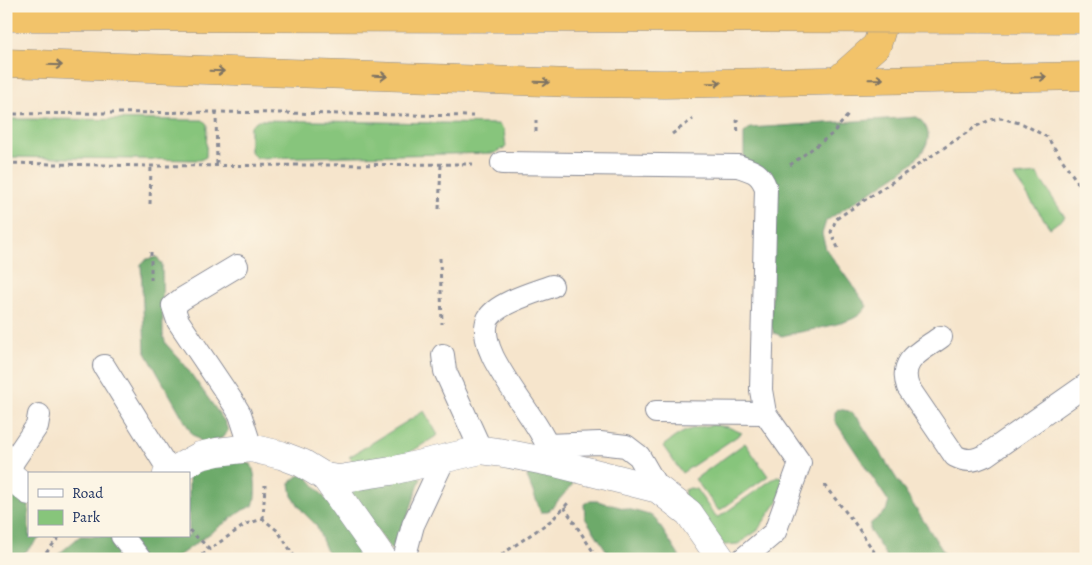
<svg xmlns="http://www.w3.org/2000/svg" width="1092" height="565" viewBox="0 0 1092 565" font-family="Alegreya,serif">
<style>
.green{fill:#87c57b;stroke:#517a6c}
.forest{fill:#6daa6b;stroke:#446c64}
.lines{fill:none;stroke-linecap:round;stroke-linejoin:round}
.lane-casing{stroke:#888a95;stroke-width:24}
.street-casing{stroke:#888a95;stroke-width:29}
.highway-casing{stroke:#888a95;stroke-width:29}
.path{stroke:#888a95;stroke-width:3;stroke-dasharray:4 4;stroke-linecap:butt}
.lane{stroke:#fff;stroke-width:22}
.street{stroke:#fff;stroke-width:28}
.highway{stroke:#f2c36a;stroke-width:28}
.highway-bridge-casing{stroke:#888a95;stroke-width:29;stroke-linecap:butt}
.highway-bridge{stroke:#f2c36a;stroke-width:28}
.oneway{stroke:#7c7263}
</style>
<rect width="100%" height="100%" fill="#fcf5e5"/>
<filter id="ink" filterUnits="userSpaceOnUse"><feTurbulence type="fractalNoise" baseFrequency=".02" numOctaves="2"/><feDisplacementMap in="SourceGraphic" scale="10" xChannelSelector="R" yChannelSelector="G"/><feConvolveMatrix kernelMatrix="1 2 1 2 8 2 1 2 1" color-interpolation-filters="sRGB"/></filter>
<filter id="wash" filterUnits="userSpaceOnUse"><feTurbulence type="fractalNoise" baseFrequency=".0096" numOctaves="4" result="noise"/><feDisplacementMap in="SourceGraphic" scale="20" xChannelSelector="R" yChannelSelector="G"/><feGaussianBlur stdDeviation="1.12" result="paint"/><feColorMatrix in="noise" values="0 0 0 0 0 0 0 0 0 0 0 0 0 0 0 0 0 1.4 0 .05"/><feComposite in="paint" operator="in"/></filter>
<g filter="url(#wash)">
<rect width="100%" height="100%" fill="#f6e5cc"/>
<!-- green -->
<g class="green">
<polygon points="6,119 203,120 207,124 206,157 200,160 6,157"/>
<polygon points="258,120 498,124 504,130 506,147 495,153 256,158 250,151 250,126"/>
<polygon points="1037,174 1065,217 1050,228 1014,176"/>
<polygon points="424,411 438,435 390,465 358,466 349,457"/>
<path d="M713,425L728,427L742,433L682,473L663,446C682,431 689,428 713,425Z"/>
<polygon points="745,443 768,476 719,511 695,479"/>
<polygon points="777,476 783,477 785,491 757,531 738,544 724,545 684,496 685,490 690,488 696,489 715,516 719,517"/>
</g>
<!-- forest -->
<g class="forest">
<path d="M917,117C953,145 892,178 872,191C856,201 841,211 826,221L822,234L826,249L867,306C864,311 861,314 856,317C840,326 801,331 782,336L774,333L771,326L774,195L744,164V133L750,128Z"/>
<polygon points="157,257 162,264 163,335 166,344 184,364 225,422 228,431 222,438 203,443 192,434 145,351 141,264 147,259"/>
<polygon points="838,409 849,411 859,420 948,559 888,559 870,531 870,524 886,511 889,502 835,421 835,412"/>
<path d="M231,460L251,464C256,474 257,496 253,506L243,510L174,559H53L80,536H189V474Z"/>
<path d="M529,473C541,475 568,474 573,484L548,512H541L527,477Z"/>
<polygon points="305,474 376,559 330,559 316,525 304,513 292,496 290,483 298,476"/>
<polygon points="416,474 421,478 398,545 391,550 351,493 351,487"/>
<polygon points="6,487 29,505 29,536 42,536 18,559 6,559"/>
<polygon points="589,501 597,501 650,515 655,518 681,559 612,559 585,518 584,504"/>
</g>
</g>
<g filter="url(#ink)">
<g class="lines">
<defs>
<g id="lane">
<path d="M502,163L738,166C753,171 760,172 766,188L761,390L765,413L800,463L775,532L743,559"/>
<polyline points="237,266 182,299 173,306 178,321 234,404 240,414 251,448"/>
<path d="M552,286C536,292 496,303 488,319C483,330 488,347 493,357C511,393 541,424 555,463"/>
<path d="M941,337C922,351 898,359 908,387L955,456C967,462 974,461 986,455L1086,385"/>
<polyline points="443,355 445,371 481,450"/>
<polyline points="104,366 170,472"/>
<polyline points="656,412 765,413"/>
<polyline points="547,445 600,443 626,446 639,456 658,489"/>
<polyline points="8,473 14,460 37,426 39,415"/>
<polyline points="122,536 140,559"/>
<polyline points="404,559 413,525 444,459"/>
</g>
<g id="street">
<polyline points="6,472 29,491"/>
<polyline points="167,474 200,456 217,452 251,448 281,455 302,463 325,477 383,559"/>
<polyline points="325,477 339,479 391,471 481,450 504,453 555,463 658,489 689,513 721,559"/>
</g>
<g id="highway">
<polyline points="6,63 573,83 665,84 1086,76"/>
<polyline points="838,80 877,45 889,6"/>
</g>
</defs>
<!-- lane casing -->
<use href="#lane" class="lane-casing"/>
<!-- street casing -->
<use href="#street" class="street-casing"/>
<!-- highway casing -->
<use href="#highway" class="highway-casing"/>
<!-- path -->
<g class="path">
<polyline points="216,112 217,166"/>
<polyline points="6,114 216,112 473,116"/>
<polyline points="737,119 738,135"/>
<polyline points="536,132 536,117"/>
<polyline points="672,134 693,119"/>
<polyline points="6,163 151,166 473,164"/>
<polyline points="790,165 832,134 849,114"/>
<polyline points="150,204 151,166"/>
<polyline points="439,209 441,165"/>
<polyline points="838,248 831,232 836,219 977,126 990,120 1001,118 1023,124 1047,137 1086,195"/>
<polyline points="151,252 151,283"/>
<polyline points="440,258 442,324"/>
<polyline points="824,485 854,522 879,559"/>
<polyline points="564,507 598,559"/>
<polyline points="263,519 265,485"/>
<polyline points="189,530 210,549 246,524 263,519 278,531 296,559"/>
<polyline points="41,559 60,536"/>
<polyline points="195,559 210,549"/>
<polyline points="495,559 552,520 569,502"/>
</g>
<!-- lane -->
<use href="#lane" class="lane"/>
<!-- street -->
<use href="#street" class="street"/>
<!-- highway -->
<use href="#highway" class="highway"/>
<defs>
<polyline id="highway-bridge" points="6,17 1086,19"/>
</defs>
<!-- highway-bridge casing -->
<use href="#highway-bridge" class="highway-bridge-casing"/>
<!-- highway-bridge -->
<use href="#highway-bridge" class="highway-bridge"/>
</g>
<!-- one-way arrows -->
<defs><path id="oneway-shaft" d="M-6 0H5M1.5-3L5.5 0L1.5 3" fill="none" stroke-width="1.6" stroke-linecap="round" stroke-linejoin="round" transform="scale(1.25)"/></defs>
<g class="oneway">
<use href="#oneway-shaft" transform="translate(55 65) rotate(2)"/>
<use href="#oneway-shaft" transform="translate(217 71) rotate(2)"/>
<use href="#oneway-shaft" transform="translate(380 76) rotate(2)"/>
<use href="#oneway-shaft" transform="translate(1039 77) rotate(-1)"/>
<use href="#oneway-shaft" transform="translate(876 79) rotate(-1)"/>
<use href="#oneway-shaft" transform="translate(542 82) rotate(2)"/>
<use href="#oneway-shaft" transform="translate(714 83) rotate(-1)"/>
</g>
</g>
<!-- margin -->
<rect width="1092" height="565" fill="none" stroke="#fcf5e5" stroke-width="25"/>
<!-- legend -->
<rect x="28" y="472" width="162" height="65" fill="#fcf5e5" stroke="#a2a6af"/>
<rect x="38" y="489" width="25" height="8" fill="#ffffff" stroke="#a2a6af"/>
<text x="72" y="498" font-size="15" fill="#1b2f5e">Road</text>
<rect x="38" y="510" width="25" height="15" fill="#87c57b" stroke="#a2a6af"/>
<text x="72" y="522" font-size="15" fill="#1b2f5e">Park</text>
</svg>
